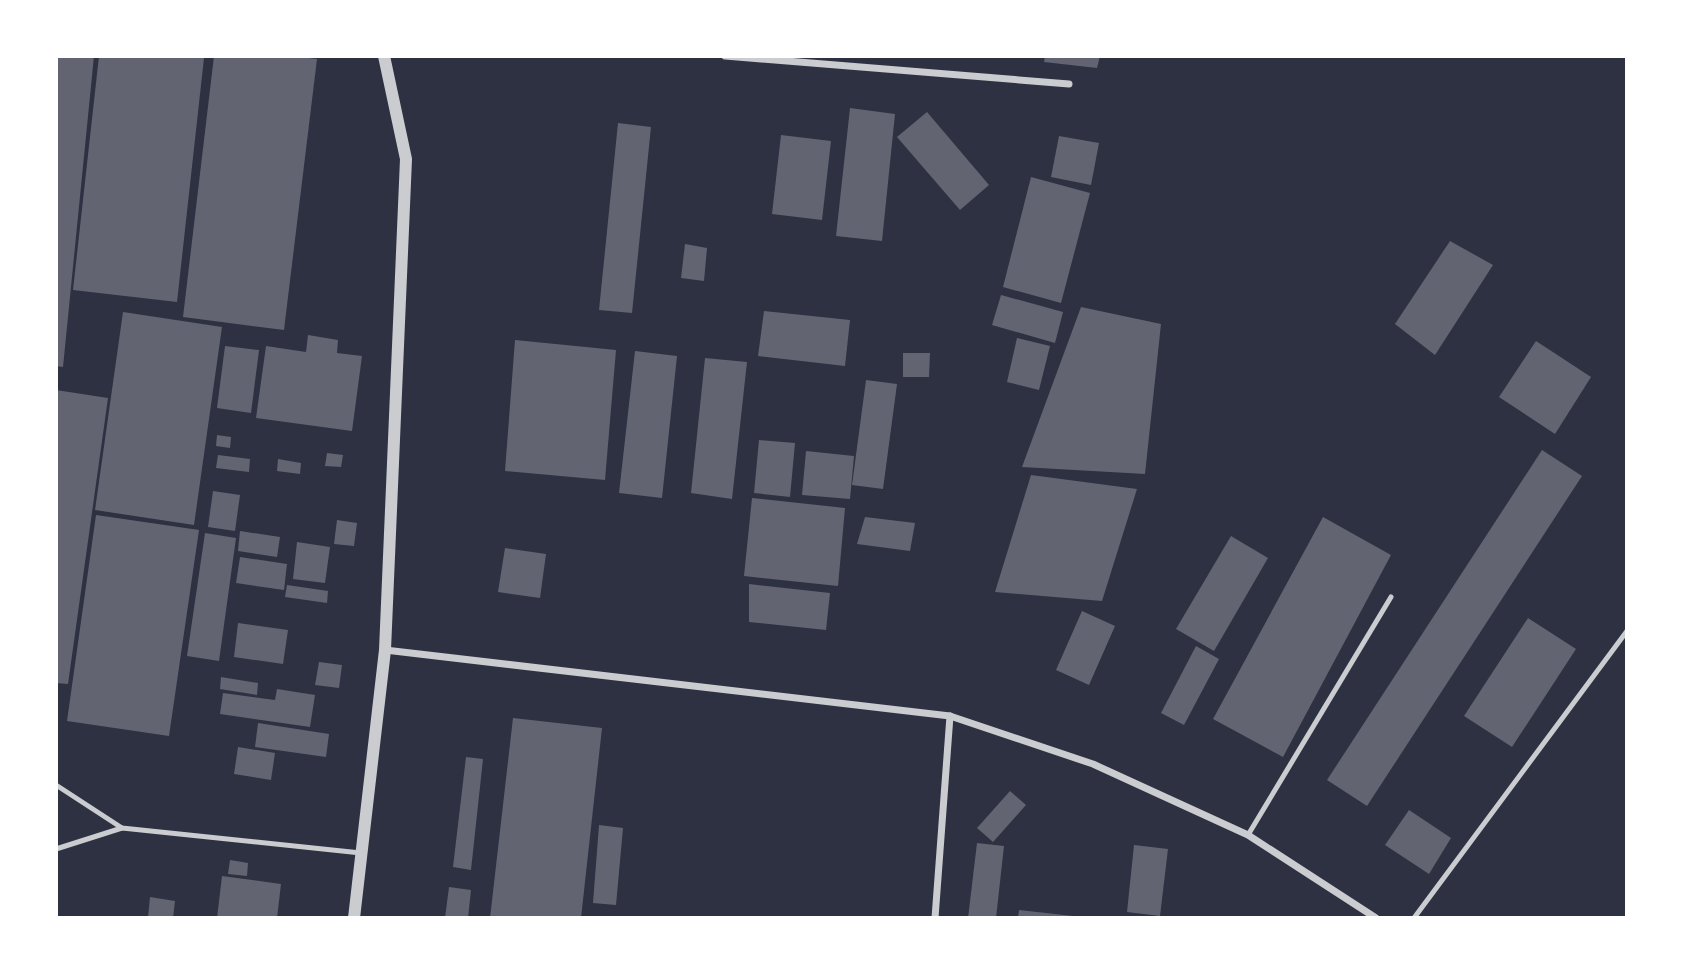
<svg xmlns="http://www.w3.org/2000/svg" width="1683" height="974" viewBox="0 0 1683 974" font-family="'IBM Plex Sans',sans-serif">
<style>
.building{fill:#626471}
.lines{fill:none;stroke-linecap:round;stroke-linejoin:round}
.service{stroke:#caccd0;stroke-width:5}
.minor{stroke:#caccd0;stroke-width:7}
.tertiary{stroke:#caccd0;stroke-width:12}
</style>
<rect width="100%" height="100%" fill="#2d3142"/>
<!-- building -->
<g class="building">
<polygon points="56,56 94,56 63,367 56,366"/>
<polygon points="99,56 204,58 177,302 73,290"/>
<polygon points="214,56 290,56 317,59 284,330 183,317"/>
<polygon points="1045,56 1100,56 1097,68 1044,62"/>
<polygon points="850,108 895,114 882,241 836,236"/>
<polygon points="927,112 989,185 960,210 897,137"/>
<polygon points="618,123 651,127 632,313 599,310"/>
<polygon points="781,135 831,141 822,220 772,214"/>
<polygon points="1059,136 1099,143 1091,185 1051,177"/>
<polygon points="1031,177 1090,193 1061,303 1003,287"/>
<polygon points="1450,241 1493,265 1435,355 1395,324"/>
<polygon points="685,244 707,248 704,281 681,278"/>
<polygon points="1001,295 1063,312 1055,343 992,325"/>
<polygon points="1081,307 1161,324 1145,474 1022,467"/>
<polygon points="764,311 850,320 845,366 758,356"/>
<polygon points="123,312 222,327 194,525 95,510"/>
<polygon points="308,335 338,340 337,353 362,356 352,431 256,418 266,346 306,352"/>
<polygon points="1017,338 1050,346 1039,390 1007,382"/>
<polygon points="515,340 616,350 605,480 505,471"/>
<polygon points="1536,341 1591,377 1555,434 1499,397"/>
<polygon points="225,346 259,350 251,413 217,408"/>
<polygon points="635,351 677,356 662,498 619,493"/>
<polygon points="903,353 930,353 929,377 903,377"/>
<polygon points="705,358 747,362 732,499 691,493"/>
<polygon points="866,380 897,384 883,489 852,485"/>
<polygon points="56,390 108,398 68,684 56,683"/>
<polygon points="217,435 231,437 230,448 216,446"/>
<polygon points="759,440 795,443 790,497 754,493"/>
<polygon points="1542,450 1582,476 1367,806 1327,780"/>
<polygon points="806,451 854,456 850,499 802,495"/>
<polygon points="327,453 343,455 341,467 325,466"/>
<polygon points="218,455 250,459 249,472 216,468"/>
<polygon points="278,459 301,463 300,474 277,471"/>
<polygon points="1031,475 1137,489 1102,601 995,592"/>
<polygon points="213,491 240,495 235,531 208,527"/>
<polygon points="752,498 845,508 838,586 744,576"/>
<polygon points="96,515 199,530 169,736 67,721"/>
<polygon points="865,517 915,523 910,551 857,544"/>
<polygon points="1323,517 1391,555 1283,757 1213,719"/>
<polygon points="337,520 357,523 354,546 334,544"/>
<polygon points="240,531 280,537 277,557 238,551"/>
<polygon points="205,533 236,538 219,661 187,656"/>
<polygon points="1231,536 1268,558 1214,651 1176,629"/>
<polygon points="297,542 330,547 325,583 293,579"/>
<polygon points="505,548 546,554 540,598 498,592"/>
<polygon points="240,557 287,564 284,590 236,583"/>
<polygon points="749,584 830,593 826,630 749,622"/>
<polygon points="287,585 328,591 327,603 285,597"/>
<polygon points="1082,611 1115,626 1089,685 1056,670"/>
<polygon points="1528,618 1576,649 1512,747 1464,716"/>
<polygon points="238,623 288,630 283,664 234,657"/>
<polygon points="1196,646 1219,659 1184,725 1161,713"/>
<polygon points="319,662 342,665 339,688 315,685"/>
<polygon points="221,677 258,683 257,695 220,689"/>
<polygon points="277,689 315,695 310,727 220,714 223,693 275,700"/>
<polygon points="513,718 602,728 581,918 490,918"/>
<polygon points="258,723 329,734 326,757 255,747"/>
<polygon points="238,747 275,753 271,780 234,774"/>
<polygon points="466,757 483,759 471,870 453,867"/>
<polygon points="1010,791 1026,805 993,842 977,828"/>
<polygon points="1409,810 1451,838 1429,874 1385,845"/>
<polygon points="599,825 623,828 616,905 593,903"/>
<polygon points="977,843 1004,846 996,918 968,918"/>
<polygon points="1134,845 1168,849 1160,916 1127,912"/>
<polygon points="230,860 248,863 247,876 228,874"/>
<polygon points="222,876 281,884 277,918 217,918"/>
<polygon points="449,887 471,890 468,918 445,918"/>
<polygon points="150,897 175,901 173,918 148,918"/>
<polygon points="1019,910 1073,916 1073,918 1018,918"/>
</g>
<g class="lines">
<!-- service -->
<g class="service">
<polyline points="56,785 122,828 361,853"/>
<polyline points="1248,835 1391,597"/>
<polyline points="56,849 122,828"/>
<polyline points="1414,918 1627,631"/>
</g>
<!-- minor -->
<g class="minor">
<polyline points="725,56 1069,84"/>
<polyline points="385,650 950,716 1093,764 1248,835 1376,918"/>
<polyline points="935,918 950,716"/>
</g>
<!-- tertiary -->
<polyline class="tertiary" points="354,918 385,650 406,159 384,56"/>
</g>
<!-- border -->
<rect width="1683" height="974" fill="none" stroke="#ffffff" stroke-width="116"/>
</svg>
